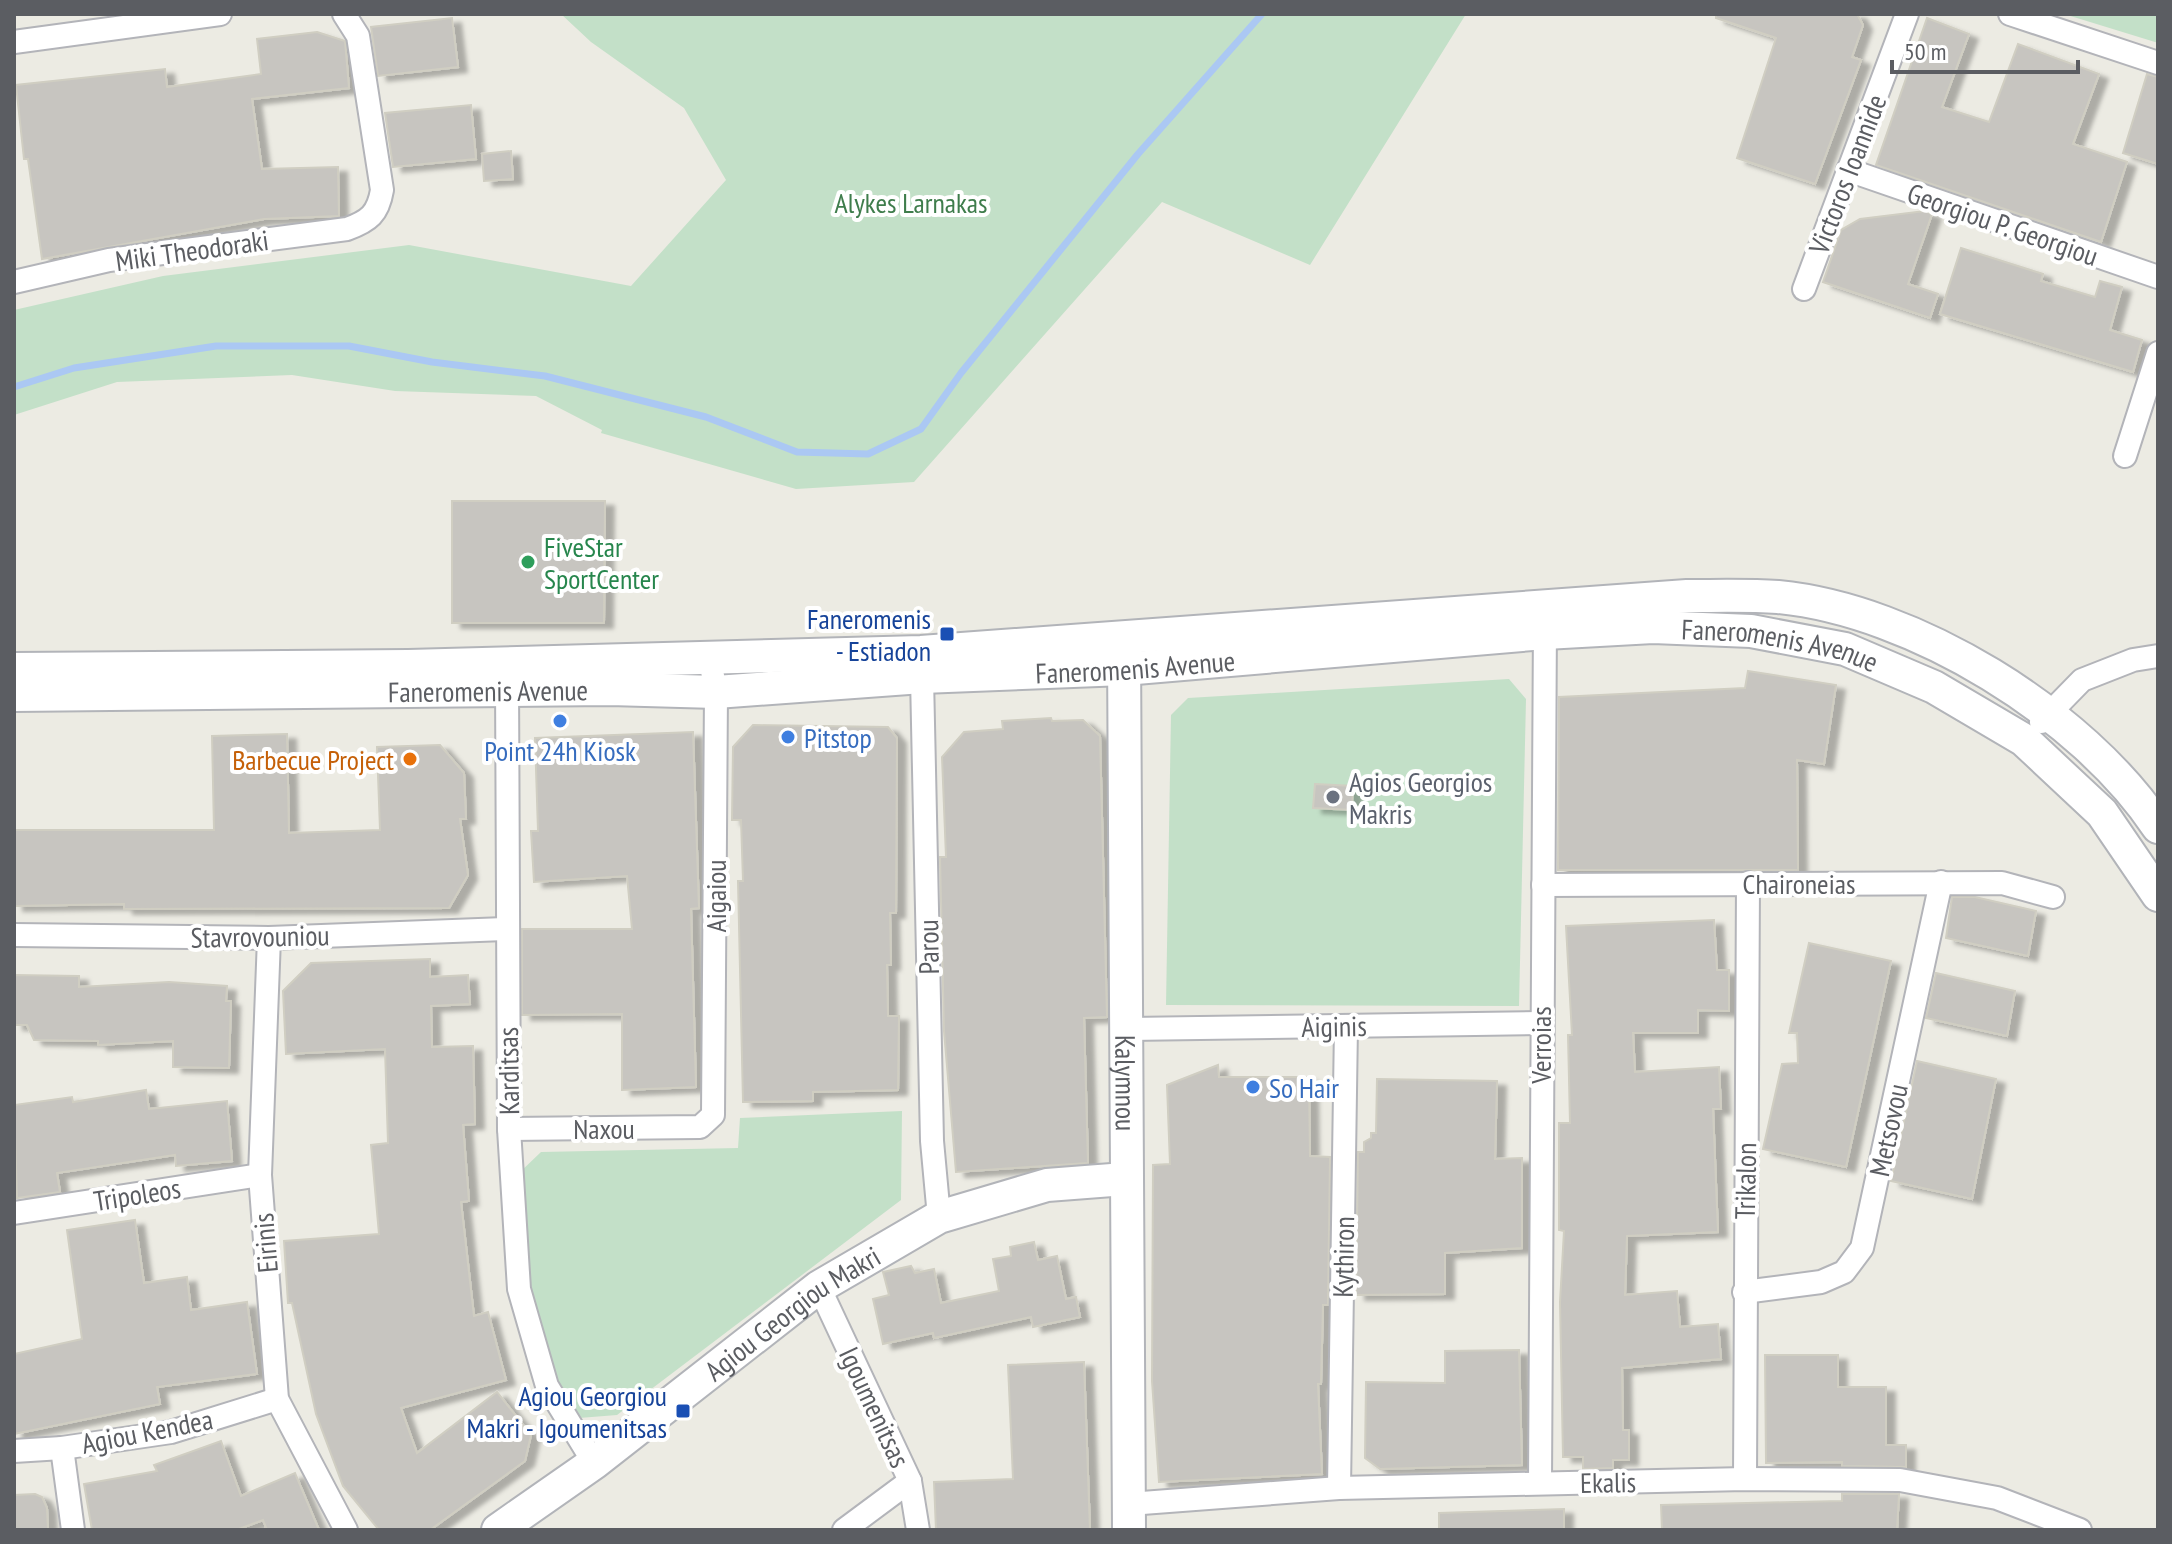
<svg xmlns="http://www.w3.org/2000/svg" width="2172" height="1544" viewBox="0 0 2172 1544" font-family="'PT Sans Narrow',sans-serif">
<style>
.green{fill:#c3e0c8}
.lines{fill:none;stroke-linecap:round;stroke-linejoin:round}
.stream{stroke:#abc8f3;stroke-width:7}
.building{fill:#c7c5c0;stroke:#d0cec2;stroke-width:2;filter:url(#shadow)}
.street-casing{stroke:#b3b4b9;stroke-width:26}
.secondary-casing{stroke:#b2b4b9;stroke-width:36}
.street{stroke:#fff;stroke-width:22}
.secondary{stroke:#fff;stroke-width:32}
.leisure-dot{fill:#2e9e5b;stroke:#fff;stroke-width:3}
.transit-dot{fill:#1a4fb4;stroke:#fff;stroke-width:3}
.shop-dot{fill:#3f7fe0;stroke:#fff;stroke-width:3}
.food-dot{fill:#e8710a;stroke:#fff;stroke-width:3}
.worship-dot{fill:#6b7280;stroke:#fff;stroke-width:3}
.labels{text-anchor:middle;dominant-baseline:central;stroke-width:8;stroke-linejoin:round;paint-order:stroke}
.street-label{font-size:28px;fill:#5b5d62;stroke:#fff}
.park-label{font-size:28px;fill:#3f7d4c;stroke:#fff}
.leisure-label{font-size:28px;fill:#27864d;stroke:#fff;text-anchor:start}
.transit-label{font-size:28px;fill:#164399;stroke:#fff;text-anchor:end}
.shop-label{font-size:28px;fill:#366cbe;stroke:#fff;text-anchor:start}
.food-label{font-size:28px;fill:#c56008;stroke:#fff;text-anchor:end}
.worship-label{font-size:28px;fill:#5b616d;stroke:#fff;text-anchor:start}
</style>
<defs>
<filter id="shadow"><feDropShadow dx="9" dy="5" stdDeviation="2" flood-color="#0004"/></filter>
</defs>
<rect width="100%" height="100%" fill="#ecebe3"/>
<!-- green -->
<g class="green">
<polygon points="561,14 1466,14 1310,265 1162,202 914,482 796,489 601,433 602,430 536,396 395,391 292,375 117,382 14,415 14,310 163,276 409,245 631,286 726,180 684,108 591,42"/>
<polygon points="2064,14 2158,14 2158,43 2155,42"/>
<polygon points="1509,679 1526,699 1519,1006 1166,1005 1171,715 1188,698"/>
<polygon points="902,1111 901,1200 617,1415 579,1418 550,1373 529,1287 518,1174 541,1152 738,1148 740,1118"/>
</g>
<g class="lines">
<!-- stream -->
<polyline class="stream" points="14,387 74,368 216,346 349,346 432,362 545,376 706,417 797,452 868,454 921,429 961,373 1138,154 1262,14"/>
</g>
<!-- building -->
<g class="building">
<polygon points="1716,14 1857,14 1863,25 1852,57 1861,60 1815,184 1737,158 1776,38 1716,18"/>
<polygon points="452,18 458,67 378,76 371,27"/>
<polygon points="1927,18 1969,34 1942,107 1989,122 2018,44 2099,74 2073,144 2127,162 2101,242 1876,165"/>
<polygon points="317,32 345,41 349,88 252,99 262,169 338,167 339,216 264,219 42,259 28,159 24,159 16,85 165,69 167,87 261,74 257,39"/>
<polygon points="2147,74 2158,77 2158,164 2123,153"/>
<polygon points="471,105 476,159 393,167 385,113"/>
<polygon points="511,151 513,179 484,181 482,154"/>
<polygon points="1925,211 1932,214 1908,284 1938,294 1930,318 1823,282 1841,230 1860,219"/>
<polygon points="1961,248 2043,274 2041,281 2095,297 2100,281 2122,287 2110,330 2142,340 2133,372 1940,314"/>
<polygon points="452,501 605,501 604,623 452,623"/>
<polygon points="1748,671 1836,685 1824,764 1797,760 1798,870 1558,870 1559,697 1745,688"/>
<polygon points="1051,718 1052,721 1083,720 1100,736 1107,1017 1084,1018 1088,1163 956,1172 944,1031 940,857 946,857 942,757 964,732 1003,729 1002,721"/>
<polygon points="753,725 888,727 897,738 896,913 890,913 891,965 887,965 888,1016 899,1016 898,1090 813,1092 813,1101 743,1102 738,881 743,881 741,820 732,820 733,747"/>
<polygon points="693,732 699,908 691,909 696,1087 622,1090 622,1014 522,1015 522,929 632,929 627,876 534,882 531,831 538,831 535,738"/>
<polygon points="287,734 289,833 380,830 377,747 440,745 464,773 466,819 460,819 468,875 449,908 124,909 124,904 14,906 14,830 214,830 212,736"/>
<polygon points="1315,784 1353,786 1352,810 1313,808"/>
<polygon points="1952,897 1975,897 2036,911 2028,956 1946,938"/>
<polygon points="1714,920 1717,970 1729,970 1729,1011 1698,1010 1698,1033 1633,1033 1635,1072 1719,1067 1721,1109 1713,1109 1718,1232 1627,1236 1625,1295 1677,1291 1680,1327 1718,1324 1721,1359 1622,1368 1623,1430 1629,1430 1629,1460 1613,1460 1613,1468 1583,1469 1583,1457 1563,1457 1560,1302 1564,1231 1559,1230 1559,1123 1570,1123 1568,1035 1572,1035 1566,926"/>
<polygon points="1809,943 1891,961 1846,1167 1763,1149 1782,1064 1798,1063 1797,1033 1789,1033"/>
<polygon points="430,959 430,977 468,975 470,1004 431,1006 432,1047 473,1046 475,1124 463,1125 469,1201 461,1202 474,1316 488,1312 506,1380 401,1408 417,1453 497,1392 531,1435 525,1461 430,1530 379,1530 343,1486 316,1414 292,1303 288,1303 284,1241 379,1234 371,1145 388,1143 385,1049 286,1054 283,991 311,963"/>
<polygon points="1936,973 2015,991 2007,1036 1926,1018"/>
<polygon points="14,975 79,976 79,987 169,982 227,986 226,1001 231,1001 229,1068 173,1067 173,1041 98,1045 98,1041 34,1040 27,1025 14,1025"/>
<polygon points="1917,1061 1996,1079 1972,1199 1891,1181"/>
<polygon points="1218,1065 1219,1077 1309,1077 1310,1156 1330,1157 1328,1305 1323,1305 1321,1384 1318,1384 1322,1474 1159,1482 1152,1381 1153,1165 1170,1164 1167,1085"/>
<polygon points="1377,1079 1497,1081 1495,1159 1522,1158 1522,1248 1445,1253 1445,1294 1356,1295 1358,1152 1364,1152 1364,1142 1371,1138 1371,1133 1376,1133"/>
<polygon points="146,1090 149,1109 227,1101 232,1161 176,1166 175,1155 57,1173 60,1192 17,1198 14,1105 72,1097 73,1102"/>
<polygon points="135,1220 144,1283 187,1277 191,1310 247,1302 257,1374 157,1387 160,1404 14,1434 14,1354 82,1339 67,1230"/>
<polygon points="1034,1242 1038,1260 1057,1256 1066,1299 1076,1297 1080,1317 1033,1327 1031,1317 934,1338 933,1333 883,1344 873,1299 889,1295 883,1272 911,1266 915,1273 934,1269 941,1303 999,1291 993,1259 1011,1256 1010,1247"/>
<polygon points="1519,1350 1522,1465 1380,1469 1365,1458 1366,1382 1445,1383 1445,1351"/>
<polygon points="1765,1355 1838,1355 1838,1387 1886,1387 1886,1445 1906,1445 1906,1467 1842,1466 1842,1462 1766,1463"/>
<polygon points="1084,1362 1090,1530 936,1530 934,1482 1013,1479 1008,1365"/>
<polygon points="221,1441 241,1496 295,1473 319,1530 267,1530 263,1520 236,1530 92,1530 84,1484 157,1471 154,1465"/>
<polygon points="35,1494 42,1497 47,1508 48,1530 14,1530 14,1495"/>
<polygon points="1842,1494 1899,1494 1897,1530 1662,1530 1661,1505 1842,1501"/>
<polygon points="1564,1509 1564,1530 1439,1530 1439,1513"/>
</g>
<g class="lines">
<defs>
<g id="street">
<polyline points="2010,14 2158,63"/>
<polyline points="14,42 220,14"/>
<polyline points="1848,170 2158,277"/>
<path d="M14,282L109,260L347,229C369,221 378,214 382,190L358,36L344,14"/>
<polyline points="1804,289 1907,14"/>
<polyline points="2125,456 2158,353"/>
<polyline points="922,677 932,1141 939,1217"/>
<polyline points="507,679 509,1129 519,1289 547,1386 594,1463"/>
<polyline points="2041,722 2082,680 2133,660 2158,656"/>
<polyline points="1543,885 2002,883 2053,897"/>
<polyline points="14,935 269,938 505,929"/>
<polyline points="269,938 260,1175 277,1399 346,1530"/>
<polyline points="1129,1029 1540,1023"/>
<polyline points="509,1129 700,1127 713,1115 716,692 710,660"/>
<polyline points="14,1213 260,1175"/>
<polyline points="819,1287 910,1481 918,1530"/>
<polyline points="1744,1292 1821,1282 1844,1272 1862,1248 1941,882"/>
<polyline points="62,1448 73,1530"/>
<polyline points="14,1451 62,1448 171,1432 277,1399"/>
<polyline points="1745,1479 1748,883"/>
<polyline points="1540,1483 1545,621"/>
<polyline points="1339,1488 1346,1026"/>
<polyline points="1129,1504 1339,1488 1745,1479 1900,1480 1997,1498 2080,1530"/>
<polyline points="844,1530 910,1481"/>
</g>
<g id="secondary">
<path id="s1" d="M1124,649L1129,1530"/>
<path d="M14,669L408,666L921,652L1687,596C1717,596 1748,595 1778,597C1914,610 2083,714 2158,827"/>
<path id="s2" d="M14,695L610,689L716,692L922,677L1124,669L1545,633L1653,627L1751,631L1845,649L1934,687L2024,740L2102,813L2158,895"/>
<path id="s3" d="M498,1530L594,1463L819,1287L939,1217L1047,1185L1125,1179"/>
</g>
</defs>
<!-- street casing -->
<use href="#street" class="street-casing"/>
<!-- secondary casing -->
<use href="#secondary" class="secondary-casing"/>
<!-- street -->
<use href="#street" class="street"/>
<!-- secondary -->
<use href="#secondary" class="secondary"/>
</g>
<!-- markers -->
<circle class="leisure-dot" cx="528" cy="562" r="8"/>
<g class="transit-dot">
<rect x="939" y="626" width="16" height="16" rx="4"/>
<rect x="675" y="1403" width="16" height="16" rx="4"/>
</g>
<g class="shop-dot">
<circle cx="560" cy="721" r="8"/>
<circle cx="788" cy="737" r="8"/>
<circle cx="1253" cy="1087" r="8"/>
</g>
<circle class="food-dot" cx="410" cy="759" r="8"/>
<circle class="worship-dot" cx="1333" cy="797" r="8"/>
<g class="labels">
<!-- street labels -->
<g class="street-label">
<text transform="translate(1847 174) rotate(-69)">Victoros Ioannide</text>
<text transform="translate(2003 224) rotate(19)">Georgiou P. Georgiou</text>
<text transform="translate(192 250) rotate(-8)">Miki Theodoraki</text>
<text stroke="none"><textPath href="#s2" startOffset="1770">Faneromenis Avenue</textPath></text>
<text stroke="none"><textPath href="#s2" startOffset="1122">Faneromenis Avenue</textPath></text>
<text stroke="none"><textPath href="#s2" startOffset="474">Faneromenis Avenue</textPath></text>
<text x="1799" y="883">Chaironeias</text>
<text transform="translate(715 896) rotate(-90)">Aigaiou</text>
<text transform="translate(260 936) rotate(-1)">Stavrovouniou</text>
<text transform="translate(928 947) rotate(-91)">Parou</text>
<text transform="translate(1334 1026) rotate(-1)">Aiginis</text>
<text transform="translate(1540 1045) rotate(-90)">Verroias</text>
<text transform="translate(508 1071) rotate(-91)">Karditsas</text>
<text stroke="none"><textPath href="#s1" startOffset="434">Kalymnou</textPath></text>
<text x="604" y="1128">Naxou</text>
<text transform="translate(1888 1130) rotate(-78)">Metsovou</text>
<text transform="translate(1745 1181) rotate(-89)">Trikalon</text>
<text transform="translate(137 1194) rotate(-9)">Tripoleos</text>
<text transform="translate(265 1243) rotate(-95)">Eirinis</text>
<text transform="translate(1343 1257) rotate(-89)">Kythiron</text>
<text stroke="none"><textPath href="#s3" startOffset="366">Agiou Georgiou Makri</textPath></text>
<text transform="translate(875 1407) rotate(65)">Igoumenitsas</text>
<text transform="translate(147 1431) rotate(-11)">Agiou Kendea</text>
<text transform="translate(1608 1482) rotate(-1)">Ekalis</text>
</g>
<!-- park labels -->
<g class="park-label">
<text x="911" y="202">Alykes Larnakas</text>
</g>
<!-- leisure labels -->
<g class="leisure-label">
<text x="544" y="546">FiveStar<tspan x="544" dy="32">SportCenter</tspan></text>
</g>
<!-- transit labels -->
<g class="transit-label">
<text x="931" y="618">Faneromenis<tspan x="931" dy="32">- Estiadon</tspan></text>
<text x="667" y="1395">Agiou Georgiou<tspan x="667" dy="32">Makri - Igoumenitsas</tspan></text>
</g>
<!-- shop labels -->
<g class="shop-label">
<text x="804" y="737">Pitstop</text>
<text x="560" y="750" text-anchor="middle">Point 24h Kiosk</text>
<text x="1269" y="1087">So Hair</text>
</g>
<!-- food labels -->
<g class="food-label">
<text x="394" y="759">Barbecue Project</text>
</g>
<!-- worship labels -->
<g class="worship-label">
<text x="1349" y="781">Agios Georgios<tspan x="1349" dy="32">Makris</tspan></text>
</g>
</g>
<!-- border -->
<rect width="2172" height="1544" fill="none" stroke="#5b5d62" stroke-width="32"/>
<!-- scale -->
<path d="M1892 60v12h186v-12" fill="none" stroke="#5b5d62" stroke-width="4"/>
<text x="1904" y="60" font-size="24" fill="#5b5d62" stroke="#ffffff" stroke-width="6" paint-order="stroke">50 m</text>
</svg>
